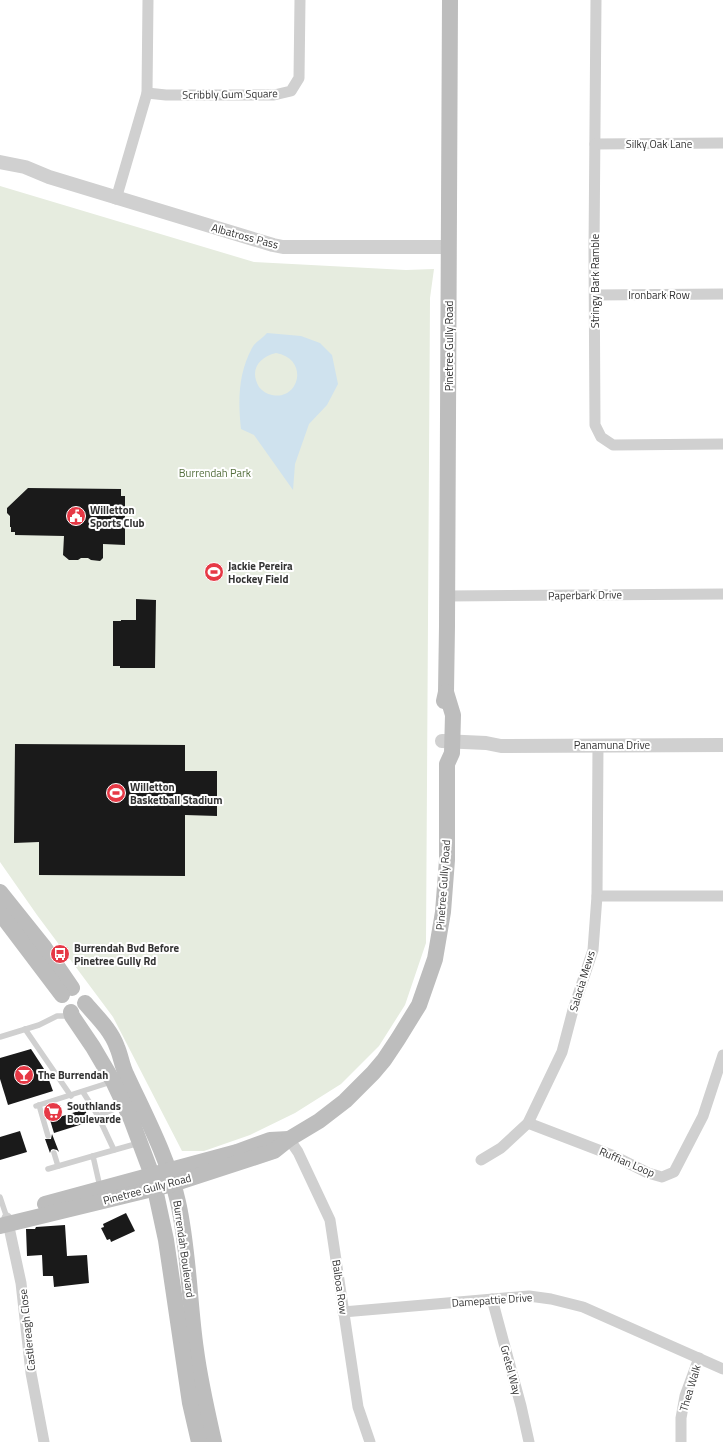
<svg xmlns="http://www.w3.org/2000/svg" width="723" height="1442" viewBox="0 0 723 1442" font-family="'Titillium Web',sans-serif">
<style>
.green{fill:#e6ecdf}
.water{fill:#cfe2ee;fill-rule:evenodd}
.building{fill:#1a1a1a}
.lines{fill:none;stroke-linecap:round;stroke-linejoin:round}
.service{stroke:#d0d0d0;stroke-width:5.5}
.minor{stroke:#d0d0d0;stroke-width:11}
.tertiary{stroke:#d0d0d0;stroke-width:14}
.secondary{stroke:#bdbdbd;stroke-width:16}
.labels{text-anchor:middle;dominant-baseline:central;stroke-width:4;stroke-linejoin:round;paint-order:stroke}
.street-label{font-size:11px;fill:#333;stroke:#fff}
.park-label{font-size:11px;fill:#56703f;stroke:#fff}
.poi-label{font-size:11px;font-weight:bold;fill:#333;stroke:#fff;text-anchor:start}
</style>
<rect width="100%" height="100%" fill="#fff"/>
<!-- green -->
<polygon class="green" points="0,186 254,262 406,270 434,269 430,298 426,943 405,1005 379,1046 341,1084 295,1113 250,1135 204,1151 182,1151 113,1017 37,915 0,862"/>
<!-- water -->
<path class="water" d="M267,333L301,336L320,343L332,355L338,384L327,405L309,424L295,464L293,490L254,435L241,429C238,401 238,374 252,348C255,342 263,338 267,333ZM276,353C310,359 299,401 272,395C267,394 262,391 259,387C249,370 259,357 276,353Z"/>
<!-- building -->
<g class="building">
<polygon points="28,488 121,489 121,496 125,496 125,545 103,544 103,558 100,561 91,560 88,558 81,558 78,560 69,560 63,555 64,536 15,535 15,532 11,532 11,527 10,527 10,516 7,513 7,508"/>
<polygon points="136,599 156,600 155,668 120,668 120,666 113,666 113,621 121,621 121,620 136,620"/>
<polygon points="15,744 185,745 185,771 217,771 217,816 185,815 185,876 39,875 39,842 14,843"/>
<polygon points="31,1049 46,1072 53,1091 8,1105 0,1079 0,1058"/>
<polygon points="85,1109 89,1122 54,1133 50,1120"/>
<polygon points="20,1131 27,1152 0,1160 0,1137"/>
<polygon points="52,1134 59,1152 57,1150 53,1149 51,1150 50,1153 45,1139 51,1139"/>
<polygon points="126,1213 135,1231 111,1242 110,1239 107,1240 101,1228 104,1227 103,1224"/>
<polygon points="65,1225 67,1256 87,1255 89,1283 54,1287 53,1276 43,1276 42,1255 27,1256 26,1229 35,1229 36,1227"/>
</g>
<g class="lines">
<!-- service -->
<g class="service">
<polyline points="25,1029 71,1096"/>
<polyline points="0,1037 39,1025 57,1016 70,1016"/>
<polyline points="83,1092 98,1116 114,1150"/>
<polyline points="39,1105 48,1136"/>
<polyline points="36,1106 111,1082"/>
<polyline points="98,1116 124,1105"/>
<polyline points="54,1153 58,1166"/>
<polyline points="93,1156 139,1143"/>
<polyline points="48,1169 93,1156 100,1187"/>
<polyline points="0,1197 7,1218"/>
</g>
<!-- minor -->
<g class="minor">
<polyline points="596,0 594,250 595,425 601,437 613,445 723,444"/>
<polyline points="147,93 166,95 274,95 291,91 299,78 300,0"/>
<polyline points="595,144 723,143"/>
<polyline points="116,199 147,93 148,0"/>
<polyline points="595,295 723,294"/>
<polyline points="447,596 723,594"/>
<polyline points="597,896 723,896"/>
<polyline points="528,1123 614,1156 648,1173 662,1177 674,1172 703,1116 723,1055"/>
<polyline points="289,1139 298,1152 330,1220 358,1407 370,1442"/>
<polyline points="481,1160 501,1148 528,1123 562,1052 573,1010 593,950 597,896 598,745"/>
<polyline points="7,1218 21,1283 31,1373 44,1442"/>
<polyline points="492,1299 521,1406 529,1442"/>
<polyline points="343,1312 529,1296 551,1299 583,1307 723,1369"/>
<polyline points="681,1442 681,1418 685,1396 699,1358"/>
</g>
<!-- tertiary -->
<g class="tertiary">
<polyline points="0,162 25,167 49,177 273,245 283,247 449,247"/>
<polyline points="442,741 486,743 501,746 723,745"/>
</g>
<!-- secondary -->
<g class="secondary">
<polyline points="444,701 446,692 447,626 450,0"/>
<polyline points="0,892 44,947 72,988"/>
<polyline points="0,913 62,995"/>
<path d="M85,1003C97,1017 111,1030 117,1047C121,1056 122,1067 127,1076C146,1117 168,1158 178,1202C189,1251 189,1301 196,1350C200,1381 207,1411 214,1442"/>
<polyline points="71,1012 72,1016 93,1047 113,1081 131,1119 152,1175 166,1240 190,1403 199,1442"/>
<polyline points="45,1204 237,1152 270,1140 289,1139"/>
<polyline points="0,1226 173,1184 274,1151 289,1139 319,1121 345,1101 373,1073 384,1060 398,1039 419,1005 435,959 443,912 447,860 447,764 452,753 453,715 446,692"/>
</g>
</g>
<!-- icons -->
<defs>
<symbol id="civic-disc" viewBox="-11 -11 22 22"><circle r="9.5" fill="#e63946" stroke="#fff"/><path d="M-.6-6.5H3V-4.5H.6V-3L4-1V1h2V6H-6V1h2V-1L-.6-3ZM-1.2 2.5V6h2.4V2.5Z" fill="#fff"/></symbol>
<symbol id="stadium-disc" viewBox="-11 -11 22 22"><circle r="9.5" fill="#e63946" stroke="#fff"/><path d="M0-5a6.5 5 0 1 0 0 10a6.5 5 0 1 0 0-10ZM-3.5-1.8h7v3.6h-7Z" fill="#fff"/></symbol>
<symbol id="bus-disc" viewBox="-11 -11 22 22"><circle r="9.5" fill="#e63946" stroke="#fff"/><path d="M-5-6H5V4H4V6H2V4H-2V6H-4V4H-5ZM-3.5-4V0h7V-4ZM-3.5 1.2v1.5H-2V1.2ZM2 1.2v1.5H3.5V1.2Z" fill="#fff"/></symbol>
<symbol id="bar-disc" viewBox="-11 -11 22 22"><circle r="9.5" fill="#e63946" stroke="#fff"/><path d="M-6-5H6L.8 .8V4.5H3.5V6h-7V4.5H-.8V.8Z" fill="#fff"/></symbol>
<symbol id="supermarket-disc" viewBox="-11 -11 22 22"><circle r="9.5" fill="#e63946" stroke="#fff"/><path d="M-6-5.5h2.5l.6 2H6L4.5 2H-2.5L-4.4-4H-6ZM-1.5 3.2a1.3 1.3 0 1 0 .1 0ZM3 3.2a1.3 1.3 0 1 0 .1 0Z" fill="#fff"/></symbol>
</defs>
<g fill-rule="evenodd">
<use href="#civic-disc" x="65" y="505" width="22" height="22"/>
<use href="#stadium-disc" x="203" y="561" width="22" height="22"/>
<use href="#stadium-disc" x="105" y="782" width="22" height="22"/>
<use href="#bus-disc" x="49" y="943" width="22" height="22"/>
<use href="#bar-disc" x="13" y="1064" width="22" height="22"/>
<use href="#supermarket-disc" x="42" y="1101" width="22" height="22"/>
</g>
<g class="labels">
<!-- street labels -->
<g class="street-label">
<text transform="translate(230 94) rotate(-1)">Scribbly Gum Square</text>
<text x="659" y="144">Silky Oak Lane</text>
<text transform="translate(245 236) rotate(15)">Albatross Pass</text>
<text transform="translate(595 281) rotate(-90)">Stringy Bark Ramble</text>
<text x="659" y="295">Ironbark Row</text>
<text transform="translate(449 346) rotate(-90)">Pinetree Gully Road</text>
<text transform="translate(585 595) rotate(-1)">Paperbark Drive</text>
<text x="612" y="745">Panamuna Drive</text>
<text transform="translate(443 885) rotate(-86)">Pinetree Gully Road</text>
<text transform="translate(582 981) rotate(-73)">Salacia Mews</text>
<text transform="translate(627 1162) rotate(23)">Ruffian Loop</text>
<text transform="translate(147 1189) rotate(-15)">Pinetree Gully Road</text>
<text transform="translate(184 1249) rotate(82)">Burrendah Boulevard</text>
<text transform="translate(340 1287) rotate(82)">Balboa Row</text>
<text transform="translate(492 1300) rotate(-4)">Damepattie Drive</text>
<text transform="translate(27 1330) rotate(-96)">Castlereagh Close</text>
<text transform="translate(511 1370) rotate(75)">Gretel Way</text>
<text transform="translate(690 1388) rotate(-73)">Thea Walk</text>
</g>
<!-- park labels -->
<g class="park-label">
<text x="215" y="473">Burrendah Park</text>
</g>
<!-- poi labels -->
<g class="poi-label">
<text x="90" y="510">Willetton<tspan x="90" dy="13">Sports Club</tspan></text>
<text x="228" y="566">Jackie Pereira<tspan x="228" dy="13">Hockey Field</tspan></text>
<text x="130" y="787">Willetton<tspan x="130" dy="13">Basketball Stadium</tspan></text>
<text x="74" y="948">Burrendah Bvd Before<tspan x="74" dy="13">Pinetree Gully Rd</tspan></text>
<text x="38" y="1075">The Burrendah</text>
<text x="67" y="1106">Southlands<tspan x="67" dy="13">Boulevarde</tspan></text>
</g>
</g>
</svg>
